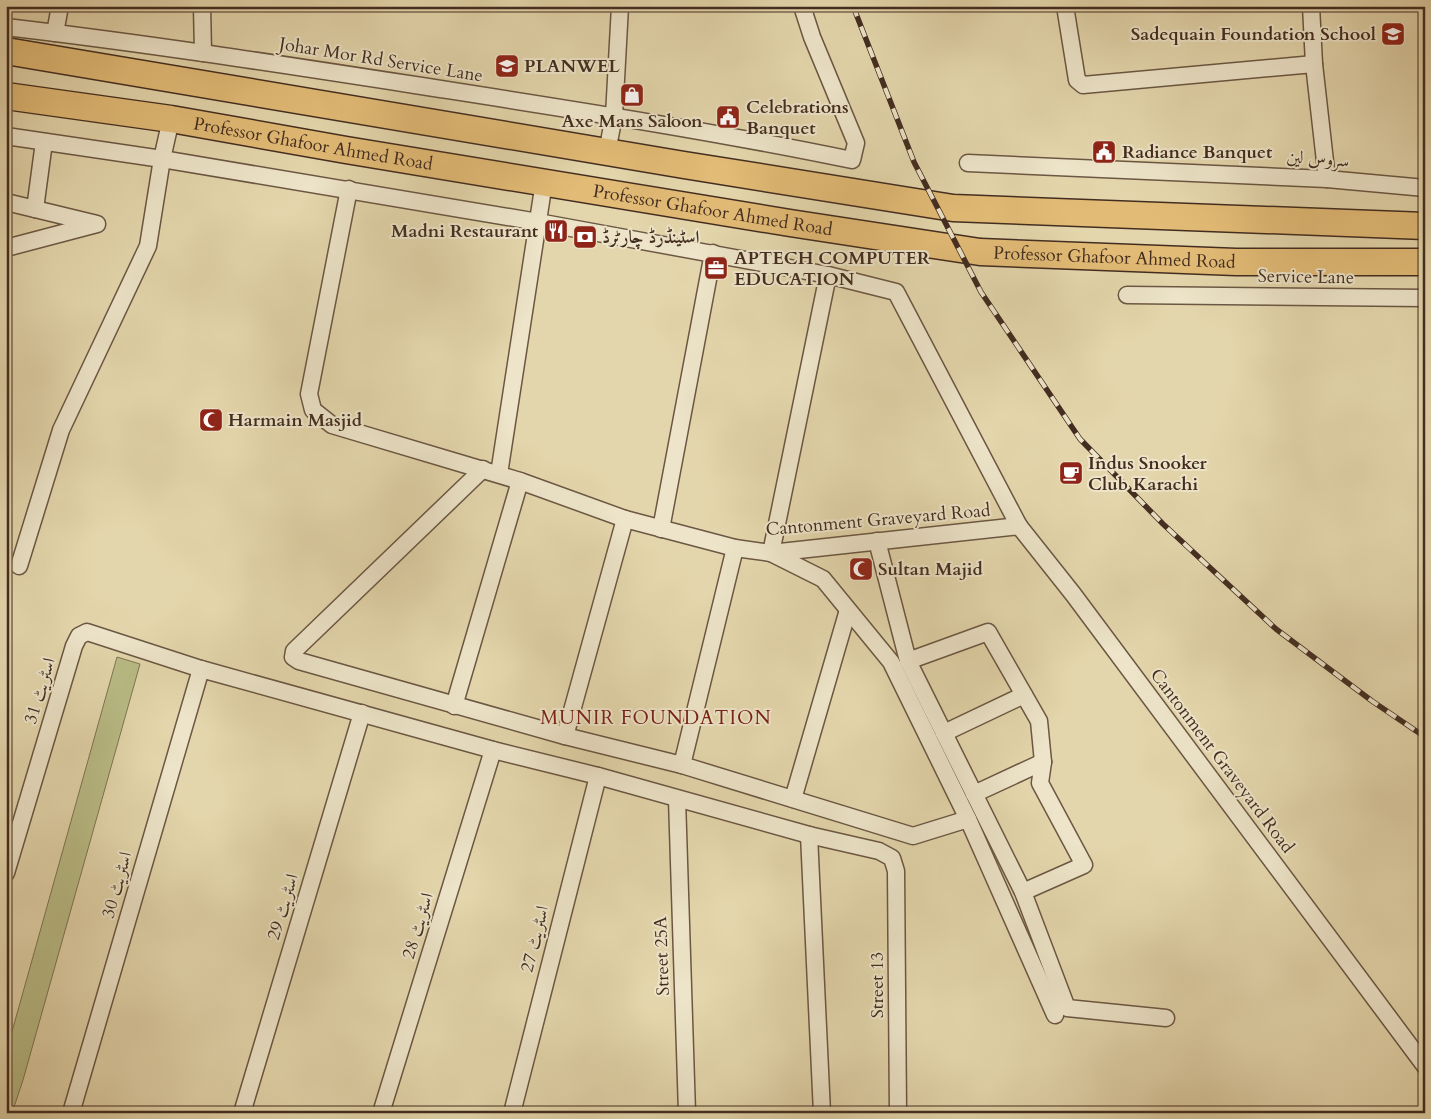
<svg xmlns="http://www.w3.org/2000/svg" width="1431" height="1119" viewBox="0 0 1431 1119" font-family="Cardo,Amiri,serif">
<style>
.green{fill:#b9bc86;stroke:#7e7453}
.lines{fill:none;stroke-linecap:round;stroke-linejoin:round}
.street-casing{stroke:#6b5743;stroke-width:19}
.primary-casing{stroke:#432d20;stroke-width:29}
.street{stroke:#ede4c9;stroke-width:16}
.primary{stroke:#e2bb76;stroke-width:26}
.rail-casing{stroke:#432d20;stroke-width:5.5}
.rail{stroke:#ede4c9;stroke-width:4;stroke-dasharray:11;stroke-linecap:butt}
.labels{text-anchor:middle;dominant-baseline:central;stroke-width:4;stroke-linejoin:round;paint-order:stroke}
.poi-label{font-size:18px;font-weight:bold;fill:#432d20;stroke:#ede4c9;text-anchor:start}
.street-label{font-size:18px;fill:#432d20;stroke:#ede4c9}
.neighbourhood-label{font-size:19px;letter-spacing:1px;fill:#7a1f14;stroke:#ede4c9}
</style>
<rect width="100%" height="100%" fill="#e4d6ac"/>
<filter id="stains"><feTurbulence type="fractalNoise" baseFrequency=".004" numOctaves="4"/><feColorMatrix values="0 0 0 0 .2 0 0 0 0 .09 0 0 0 0 .02 0 0 0 .5 -.17"/></filter>
<radialGradient id="worn" r=".72"><stop offset=".6" stop-color="#630" stop-opacity="0"/><stop offset="1" stop-color="#630" stop-opacity=".3"/></radialGradient>
<!-- green -->
<polygon class="green" points="117,657 140,664 23,1080 12,1113 6,1113 6,1053"/>
<g class="lines">
<defs>
<g id="street">
<polyline points="202,6 203,53"/>
<polyline points="1065,6 1077,80 1083,85 1314,64"/>
<polyline points="1311,6 1314,64 1327,179"/>
<path d="M6,27C143,43 279,64 415,85C562,108 707,130 852,160L856,143L812,37L802,6"/>
<polyline points="55,33 60,6"/>
<polyline points="6,136 162,159 538,222 828,275 896,292 1019,526"/>
<polyline points="607,152 614,116 620,6"/>
<polyline points="968,163 1327,179 1425,188"/>
<polyline points="349,189 309,394 313,410 332,425 520,481 625,519 735,548 771,553 1019,526 1073,594 1425,1066"/>
<polyline points="6,202 97,224 6,248"/>
<polyline points="35,209 44,142"/>
<polyline points="1127,295 1425,298"/>
<polyline points="483,469 294,651 293,657 299,661 565,736 682,765 913,836 968,819"/>
<polyline points="499,474 544,182"/>
<polyline points="661,529 713,253"/>
<polyline points="877,541 908,661 988,632 1039,721 1043,762 1040,783 1084,865 1023,892"/>
<polyline points="771,553 823,579 891,662 968,819 1055,1015"/>
<polyline points="771,553 828,275"/>
<polyline points="19,566 61,430 148,246 162,159 171,119"/>
<polyline points="908,661 1023,892 1067,1008 1166,1018"/>
<polyline points="454,706 520,481"/>
<polyline points="944,733 1024,695"/>
<polyline points="565,736 625,519"/>
<polyline points="682,765 735,548"/>
<polyline points="974,794 1043,762"/>
<polyline points="677,799 687,1113"/>
<polyline points="793,799 848,610"/>
<polyline points="809,835 822,1113"/>
<polyline points="6,873 74,646 79,636 87,632 201,669 493,750 598,776 809,835 879,851 892,858 896,871 898,1113"/>
<polyline points="71,1113 201,669"/>
<polyline points="242,1113 362,713"/>
<polyline points="381,1113 493,750"/>
<polyline points="512,1113 598,776"/>
</g>
<g id="primary">
<polyline points="6,51 684,165 953,208 1425,226"/>
<path id="s1" d="M6,96L171,119L346,150L790,223L980,252L1236,262H1425"/>
</g>
</defs>
<!-- street casing -->
<use href="#street" class="street-casing"/>
<!-- primary casing -->
<use href="#primary" class="primary-casing"/>
<!-- street -->
<use href="#street" class="street"/>
<!-- primary -->
<use href="#primary" class="primary"/>
<defs>
<polyline id="rail" points="853,6 914,162 981,292 1080,439 1163,524 1276,629 1372,701 1425,737"/>
</defs>
<!-- rail casing -->
<use href="#rail" class="rail-casing"/>
<!-- rail -->
<use href="#rail" class="rail"/>
</g>
<!-- icons -->
<defs>
<symbol id="school-square" viewBox="-11 -11 22 22"><rect x="-9" y="-9" width="18" height="18" rx="4" fill="#8f2418" stroke="#ede4c9"/><path d="M0-5L7-2L0 1L-7-2ZM-4 1L0 2.5L4 1V4Q0 6-4 4Z" fill="#fff"/></symbol>
<symbol id="university-square" viewBox="-11 -11 22 22"><rect x="-9" y="-9" width="18" height="18" rx="4" fill="#8f2418" stroke="#ede4c9"/><path d="M0-5L7-2L0 1L-7-2ZM-4 1L0 2.5L4 1V4Q0 6-4 4Z" fill="#fff"/></symbol>
<symbol id="shop-square" viewBox="-11 -11 22 22"><rect x="-9" y="-9" width="18" height="18" rx="4" fill="#8f2418" stroke="#ede4c9"/><path d="M-5-2.5h2.3a2.7 3.5 0 0 1 5.4 0H5L5.5 6h-11ZM-1.5-2.5h3a1.5 2.3 0 0 0-3 0Z" fill="#fff"/></symbol>
<symbol id="civic-square" viewBox="-11 -11 22 22"><rect x="-9" y="-9" width="18" height="18" rx="4" fill="#8f2418" stroke="#ede4c9"/><path d="M-.6-6.5H3V-4.5H.6V-3L4-1V1h2V6H-6V1h2V-1L-.6-3ZM-1.2 2.5V6h2.4V2.5Z" fill="#fff"/></symbol>
<symbol id="restaurant-square" viewBox="-11 -11 22 22"><rect x="-9" y="-9" width="18" height="18" rx="4" fill="#8f2418" stroke="#ede4c9"/><path d="M-5-6h1v4h1v-4h1v4h1v-4h1v5L-1.5 .5V6h-2V.5L-5-1ZM5-6V6H3V1.5H1.5Q1.5-4 5-6Z" fill="#fff"/></symbol>
<symbol id="bank-square" viewBox="-11 -11 22 22"><rect x="-9" y="-9" width="18" height="18" rx="4" fill="#8f2418" stroke="#ede4c9"/><path d="M-6-4H6V4H-6ZM0-2.3a2.3 2.3 0 1 0 0 4.6a2.3 2.3 0 1 0 0-4.6Z" fill="#fff"/></symbol>
<symbol id="office-square" viewBox="-11 -11 22 22"><rect x="-9" y="-9" width="18" height="18" rx="4" fill="#8f2418" stroke="#ede4c9"/><path d="M-6-3h4V-5.5h4V-3h4V5H-6ZM-1-4.5V-3h2v-1.5ZM-6 0V1H6V0Z" fill="#fff"/></symbol>
<symbol id="mosque-square" viewBox="-11 -11 22 22"><rect x="-9" y="-9" width="18" height="18" rx="4" fill="#8f2418" stroke="#ede4c9"/><path d="M3.5-4.9A6 6 0 1 0 3.5 4.9A5 5 0 1 1 3.5-4.9Z" fill="#fff"/></symbol>
<symbol id="cafe-square" viewBox="-11 -11 22 22"><rect x="-9" y="-9" width="18" height="18" rx="4" fill="#8f2418" stroke="#ede4c9"/><path d="M-5.5-4.5H6V0H3Q3 3.5 0 3.5H-2.5Q-5.5 3.5-5.5 0ZM3-3.2v2h1.7v-2ZM-6 4.5H4V6H-6Z" fill="#fff"/></symbol>
</defs>
<g fill-rule="evenodd">
<use href="#school-square" x="1379" y="20" width="28" height="28"/>
<use href="#university-square" x="493" y="52" width="28" height="28"/>
<use href="#shop-square" x="618" y="81" width="28" height="28"/>
<use href="#civic-square" x="714" y="103" width="28" height="28"/>
<use href="#civic-square" x="1090" y="138" width="28" height="28"/>
<use href="#restaurant-square" x="542" y="217" width="28" height="28"/>
<use href="#bank-square" x="571" y="223" width="28" height="28"/>
<use href="#office-square" x="702" y="254" width="28" height="28"/>
<use href="#mosque-square" x="197" y="406" width="28" height="28"/>
<use href="#cafe-square" x="1057" y="459" width="28" height="28"/>
<use href="#mosque-square" x="847" y="555" width="28" height="28"/>
</g>
<g class="labels">
<!-- poi labels -->
<g class="poi-label">
<text x="1376" y="34" text-anchor="end">Sadequain Foundation School</text>
<text x="524" y="66">PLANWEL</text>
<text x="746" y="107">Celebrations<tspan x="746" dy="21">Banquet</tspan></text>
<text x="632" y="121" text-anchor="middle">Axe Mans Saloon</text>
<text x="1122" y="152">Radiance Banquet</text>
<text x="538" y="231" text-anchor="end">Madni Restaurant</text>
<text x="602" y="237">اسٹینڈرڈ چارٹرڈ</text>
<text x="734" y="258">APTECH COMPUTER<tspan x="734" dy="21">EDUCATION</tspan></text>
<text x="228" y="420">Harmain Masjid</text>
<text x="1088" y="463">Indus Snooker<tspan x="1088" dy="21">Club Karachi</tspan></text>
<text x="878" y="569">Sultan Majid</text>
</g>
<!-- street labels -->
<g class="street-label">
<text transform="translate(381 60) rotate(9)">Johar Mor Rd Service Lane</text>
<text stroke="none"><textPath href="#s1" startOffset="311">Professor Ghafoor Ahmed Road</textPath></text>
<text transform="translate(1318 159) rotate(4)">سروس لین</text>
<text stroke="none"><textPath href="#s1" startOffset="716">Professor Ghafoor Ahmed Road</textPath></text>
<text stroke="none"><textPath href="#s1" startOffset="1121">Professor Ghafoor Ahmed Road</textPath></text>
<text transform="translate(1306 277) rotate(1)">Service Lane</text>
<text transform="translate(878 520) rotate(-5)">Cantonment Graveyard Road</text>
<text transform="translate(40 691) rotate(-73)">اسٹریٹ 31</text>
<text transform="translate(1222 761) rotate(53)">Cantonment Graveyard Road</text>
<text transform="translate(117 885) rotate(-74)">اسٹریٹ 30</text>
<text transform="translate(283 907) rotate(-73)">اسٹریٹ 29</text>
<text transform="translate(418 926) rotate(-73)">اسٹریٹ 28</text>
<text transform="translate(535 939) rotate(-76)">اسٹریٹ 27</text>
<text transform="translate(662 956) rotate(-92)">Street 25A</text>
<text transform="translate(877 985) rotate(-90)">Street 13</text>
</g>
<!-- neighbourhood labels -->
<g class="neighbourhood-label">
<text x="656" y="718">MUNIR FOUNDATION</text>
</g>
</g>
<!-- margin -->
<rect width="1431" height="1119" fill="none" stroke="#e4d6ac" stroke-width="25"/>
<rect x="8" y="8" width="1416" height="1104" fill="none" stroke="#432d20" stroke-width="2.5"/>
<rect x="12" y="12" width="1406" height="1094" fill="none" stroke="#432d20"/>
<rect width="100%" height="100%" filter="url(#stains)"/>
<rect width="100%" height="100%" fill="url(#worn)"/>
</svg>
